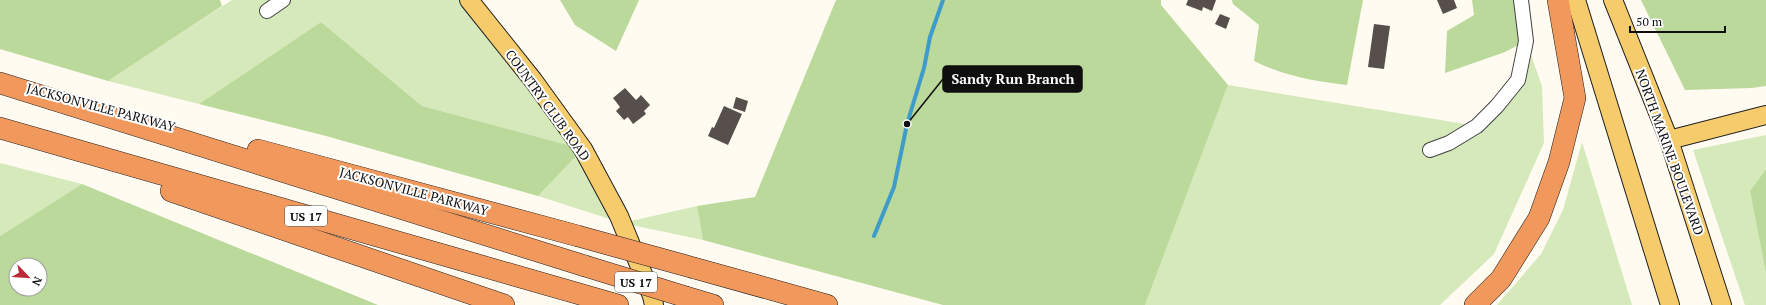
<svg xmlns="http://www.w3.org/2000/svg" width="1766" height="305" viewBox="0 0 1766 305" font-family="'PT Serif',serif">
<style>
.green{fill:#d5e9bb}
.forest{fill:#bad99a;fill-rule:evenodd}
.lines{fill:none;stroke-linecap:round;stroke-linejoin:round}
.stream{stroke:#3f9bca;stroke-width:4}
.building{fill:#574f4b}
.minor-casing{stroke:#424242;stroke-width:16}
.major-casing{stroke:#202020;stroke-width:20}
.highway-casing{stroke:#202020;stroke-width:22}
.minor{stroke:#fff;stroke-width:14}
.major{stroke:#f5cb6b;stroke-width:18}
.highway{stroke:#f1985d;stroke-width:21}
.highway-bridge-casing{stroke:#202020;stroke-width:22;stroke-linecap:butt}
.highway-bridge{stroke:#f1985d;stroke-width:21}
.labels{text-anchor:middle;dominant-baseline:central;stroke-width:4;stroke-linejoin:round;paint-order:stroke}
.shield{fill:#fff;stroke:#575757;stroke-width:1}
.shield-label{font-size:12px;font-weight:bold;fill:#0f0f0f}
.street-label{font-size:13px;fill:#0f0f0f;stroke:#fff}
.leader{fill:none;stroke:#0f0f0f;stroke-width:1.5}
.callout-dot{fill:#0f0f0f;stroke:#fff;stroke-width:1.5}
.callout{fill:#0f0f0f;stroke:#0f0f0f;stroke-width:1.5}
.callout-label{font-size:14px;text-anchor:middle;font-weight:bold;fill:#fff}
</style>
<rect width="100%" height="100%" fill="#fffbf1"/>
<!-- green -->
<g class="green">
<polygon points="232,0 469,0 533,80 583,149 622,223 697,206 703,240 622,223 538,196 583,149 422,106 321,22 199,104 108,81"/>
<polygon points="1526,41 1542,86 1544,143 1494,254 1440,305 1145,305 1228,85 1477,126 1518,80"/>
<polygon points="1766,135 1766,169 1750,191 1766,274 1766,305 1745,305 1693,150"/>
<polygon points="1582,142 1632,305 1497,305 1541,254 1563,210"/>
<polygon points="0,163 82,184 0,236"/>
</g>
<!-- forest -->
<g class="forest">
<polygon points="0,0 220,0 222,6 108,81 0,49"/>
<polygon points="560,0 639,0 616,51 575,25"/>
<polygon points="836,0 1161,0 1161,5 1228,85 1145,305 943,305 703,240 697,206 755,197"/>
<path d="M1232,0H1363L1347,85C1313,81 1285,76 1254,61L1259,25L1233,4Z"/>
<polygon points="1472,0 1521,0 1526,41 1505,52 1445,73 1447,31 1474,15"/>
<polygon points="1641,0 1766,0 1766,86 1752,88 1685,90"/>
<polygon points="321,22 422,106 583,149 538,196 326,136 199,104"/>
<polygon points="1766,169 1766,274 1750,191"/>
<path d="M82,184L378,305H0V236ZM16,265H40V289H16Z"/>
</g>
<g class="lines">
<!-- stream -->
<polyline class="stream" points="874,236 894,187 907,124 924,68 930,37 943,0"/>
</g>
<!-- building -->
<g class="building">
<polygon points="1188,0 1216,0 1212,11 1203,7 1202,11 1186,5"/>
<polygon points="1437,0 1454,0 1457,8 1443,14"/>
<polygon points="1220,14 1230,18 1226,29 1215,24"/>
<polygon points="1374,24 1390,26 1384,69 1368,67"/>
<polygon points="625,88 636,100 641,95 650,105 644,111 646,114 633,124 628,117 624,120 616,111 620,107 613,98"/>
<polygon points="736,97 748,101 745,112 733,108"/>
<polygon points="724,106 742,114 728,145 708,136 712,127 714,128"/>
</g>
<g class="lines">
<defs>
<g id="minor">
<polyline points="267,11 283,0"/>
<polyline points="1430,150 1449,143 1477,126 1497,106 1518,80 1526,41 1521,0"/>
</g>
<g id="major">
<polyline points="469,0 533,80 583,149 619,216 652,296 654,305"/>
<polyline points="1576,0 1670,305"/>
<polyline points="1613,0 1669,140 1722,305"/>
<polyline points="1669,140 1766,115"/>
</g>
<g id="highway">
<polyline points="0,83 585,266"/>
<polyline points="0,128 618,305"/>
<polyline points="258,150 578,236"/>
<polyline points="171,191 504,305"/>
<polyline points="694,268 827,305"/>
<polyline points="686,297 713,305"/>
<polyline points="1475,305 1501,279 1539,218 1559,162 1575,98 1558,0"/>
</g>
</defs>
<!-- minor casing -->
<use href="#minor" class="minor-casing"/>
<!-- major casing -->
<use href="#major" class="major-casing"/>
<!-- highway casing -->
<use href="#highway" class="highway-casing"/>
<!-- minor -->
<use href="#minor" class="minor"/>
<!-- major -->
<use href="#major" class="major"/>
<!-- highway -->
<use href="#highway" class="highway"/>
<defs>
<g id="highway-bridge">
<polyline points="578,236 694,268"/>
<polyline points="585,266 686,297"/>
</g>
</defs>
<!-- highway-bridge casing -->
<use href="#highway-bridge" class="highway-bridge-casing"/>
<!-- highway-bridge -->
<use href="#highway-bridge" class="highway-bridge"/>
</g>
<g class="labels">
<!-- shield labels -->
<g class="shield">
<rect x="285" y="206" width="42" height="20" rx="3"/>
<rect x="615" y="272" width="42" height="20" rx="3"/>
</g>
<g class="shield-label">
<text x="306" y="216">US 17</text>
<text x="636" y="282">US 17</text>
</g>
<!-- street labels -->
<g class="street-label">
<text transform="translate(548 105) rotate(54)">COUNTRY CLUB ROAD</text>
<text transform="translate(101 107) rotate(15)">JACKSONVILLE PARKWAY</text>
<text transform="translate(1670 152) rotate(70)">NORTH MARINE BOULEVARD</text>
<text transform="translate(414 191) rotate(15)">JACKSONVILLE PARKWAY</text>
</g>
</g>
<!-- callouts -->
<path class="leader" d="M907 124L943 79"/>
<circle class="callout-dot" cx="907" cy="124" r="4"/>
<rect class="callout" x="943" y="66" width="139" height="26" rx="4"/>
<g class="callout-label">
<text x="1013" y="84">Sandy Run Branch</text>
</g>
<!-- north arrow -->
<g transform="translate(28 277) rotate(115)"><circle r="19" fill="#ffffff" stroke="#9f9f9f"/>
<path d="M0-3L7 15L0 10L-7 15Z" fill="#bc2939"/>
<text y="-6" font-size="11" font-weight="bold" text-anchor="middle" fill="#0f0f0f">N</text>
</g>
<!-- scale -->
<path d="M1630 26v6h95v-6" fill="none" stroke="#0f0f0f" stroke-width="2"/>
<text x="1636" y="26" font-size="12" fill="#0f0f0f" stroke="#ffffff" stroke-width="3" paint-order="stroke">50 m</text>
</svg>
